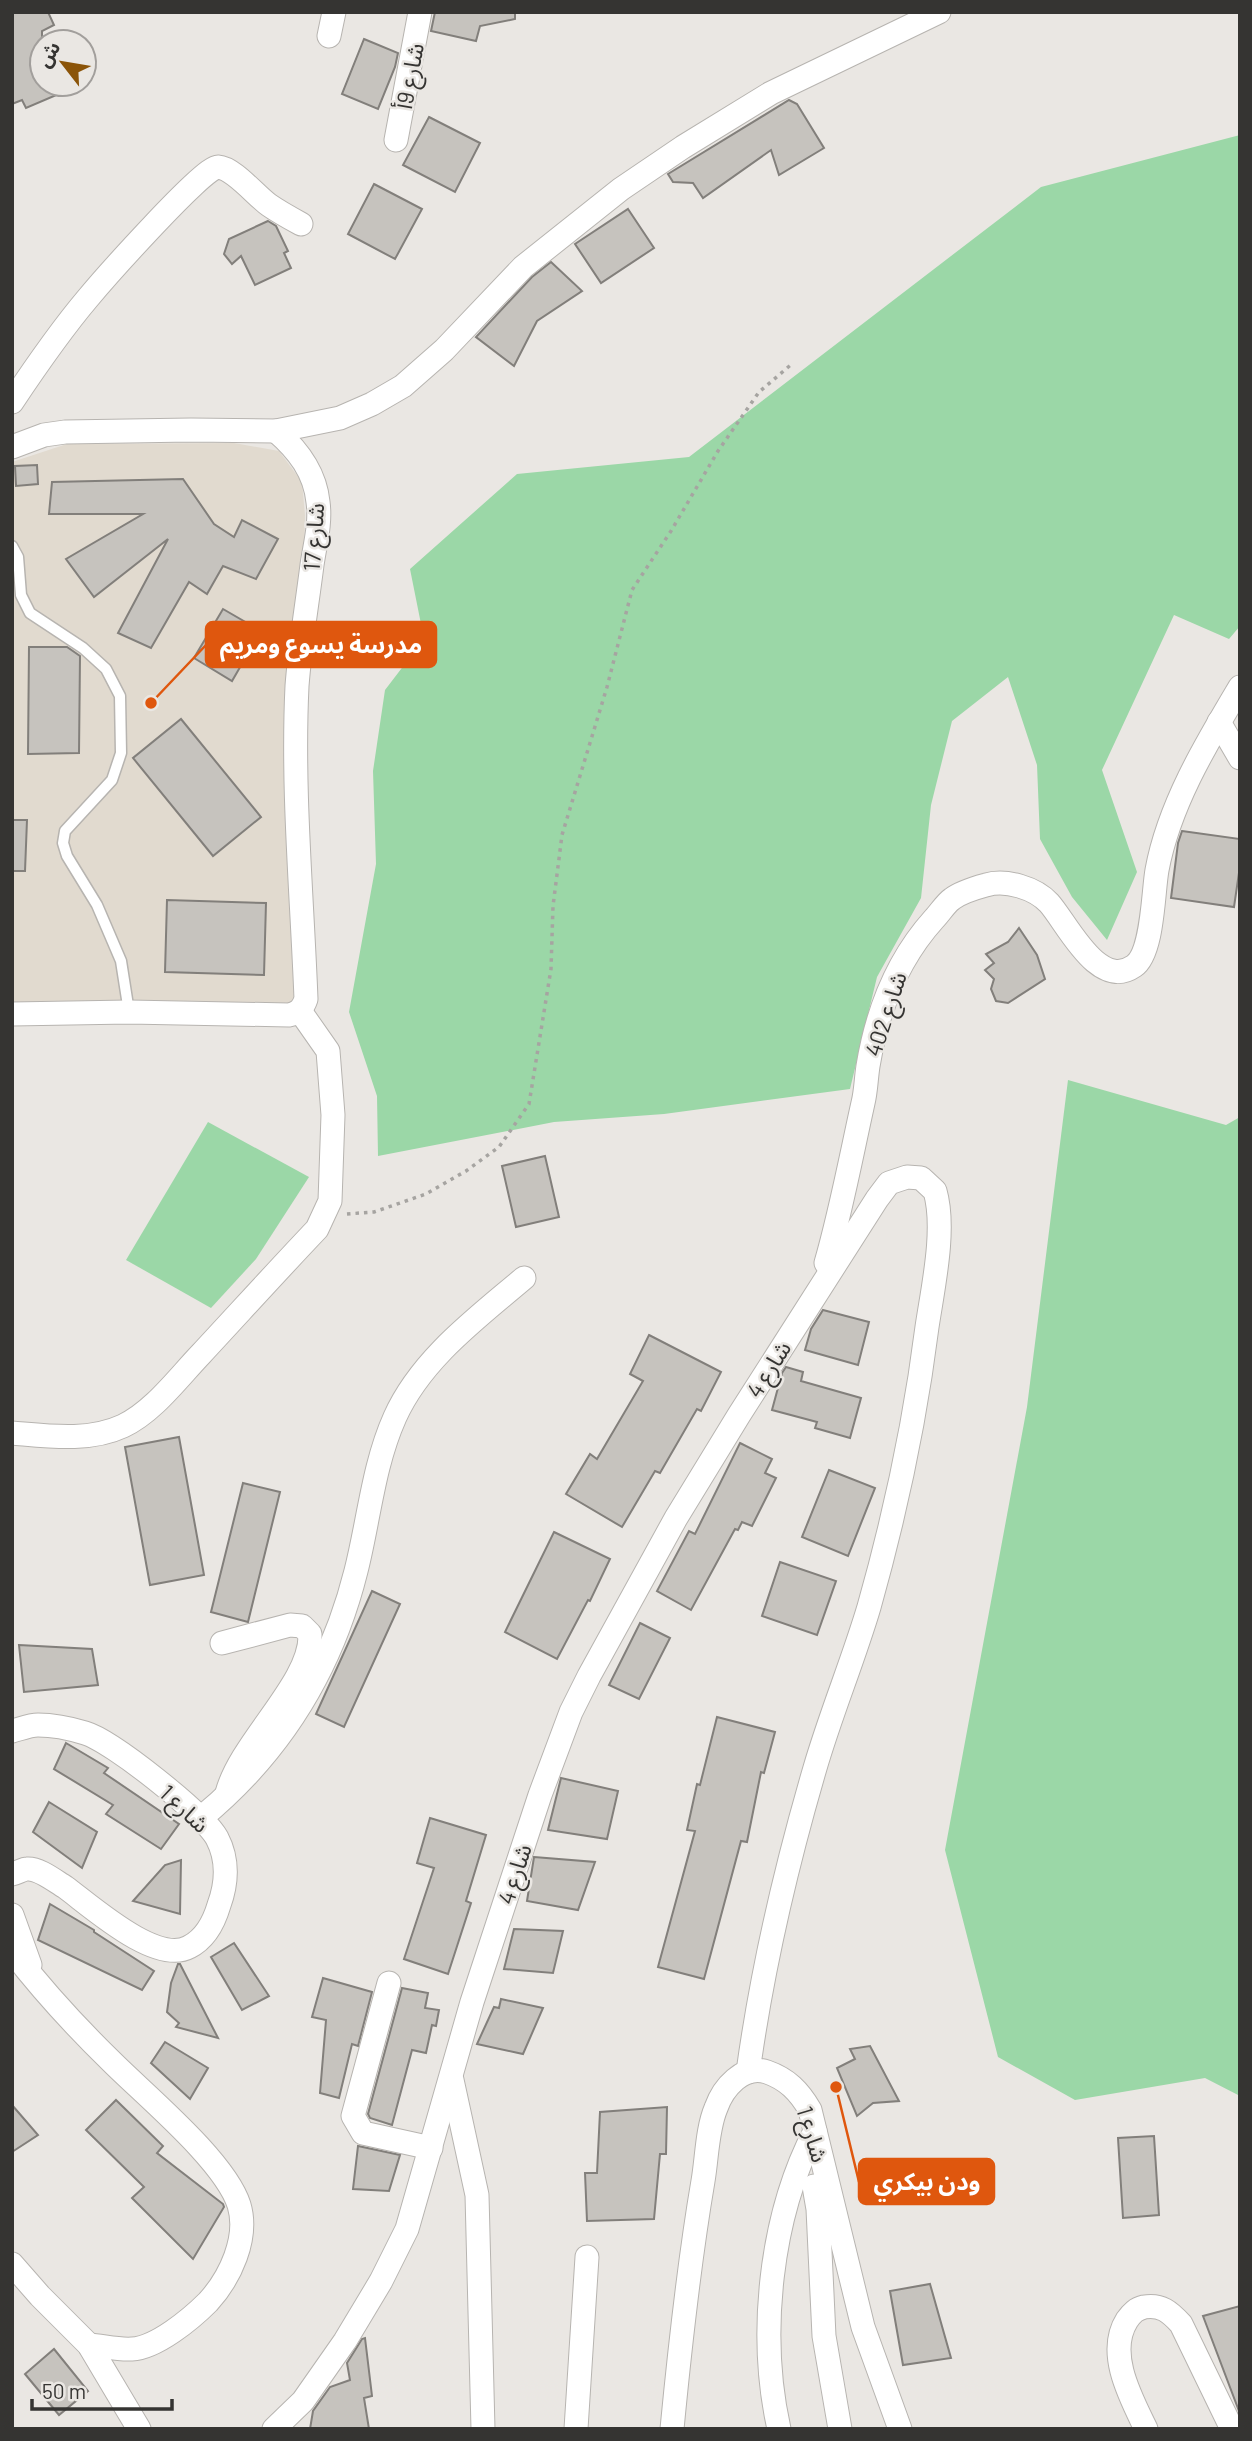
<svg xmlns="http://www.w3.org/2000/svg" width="1252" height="2441" viewBox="0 0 1252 2441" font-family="Barlow,'Noto Sans Arabic',sans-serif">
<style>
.built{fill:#e1dacf}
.green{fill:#9bd7a7}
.building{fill:#c6c3be;stroke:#827f7b;stroke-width:2}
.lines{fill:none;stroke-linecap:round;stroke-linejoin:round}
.lane-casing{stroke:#b7b4b0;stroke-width:13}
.street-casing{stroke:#b7b4b0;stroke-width:25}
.path{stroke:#a6a4a1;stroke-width:3.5;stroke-dasharray:3.5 5;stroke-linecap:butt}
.lane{stroke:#fff;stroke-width:10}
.street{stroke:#fff;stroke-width:23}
.labels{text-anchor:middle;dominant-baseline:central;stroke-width:5;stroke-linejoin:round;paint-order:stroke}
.street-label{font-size:23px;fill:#353432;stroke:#eae7e3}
.leader{fill:none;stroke:#df570e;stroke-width:2.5}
.callout-dot{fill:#df570e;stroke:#eae7e3;stroke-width:2.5}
.callout{fill:#df570e;stroke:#df570e;stroke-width:2.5}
.callout-label{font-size:24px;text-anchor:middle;font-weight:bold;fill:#fff}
</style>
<rect width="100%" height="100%" fill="#eae7e3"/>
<!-- built -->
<polygon class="built" points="234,443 279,451 302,482 305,515 296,1009 12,1002 12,462 67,444"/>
<!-- green -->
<g class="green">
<polygon points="1240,135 1240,626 1229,639 1174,615 1102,770 1137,872 1107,940 1072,897 1040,839 1037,765 1008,677 952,721 931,805 921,898 877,977 850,1089 664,1114 554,1122 378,1156 377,1096 349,1012 376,864 373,771 385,690 424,639 410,569 517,474 689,457 1041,187"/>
<polygon points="1068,1080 1226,1125 1240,1117 1240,2096 1205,2078 1075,2100 998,2057 945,1850 1027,1407"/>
<polygon points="208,1122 309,1177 256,1259 211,1308 126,1260"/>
</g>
<!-- building -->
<g class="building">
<polygon points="12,12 48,12 54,25 42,31 42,84 82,84 26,108 22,100 12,104"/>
<polygon points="435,12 515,12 515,19 480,26 476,41 431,31"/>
<polygon points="364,39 398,53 395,67 378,109 342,94"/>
<polygon points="789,100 797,104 824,148 779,175 771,150 703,198 693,183 673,182 668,174"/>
<polygon points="429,117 480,143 455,192 403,165"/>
<polygon points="374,184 422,209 395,259 348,234"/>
<polygon points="628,209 654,248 601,283 575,244"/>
<polygon points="268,221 276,226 288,251 284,253 291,268 255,285 241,256 232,264 224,254 229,239"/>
<polygon points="551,262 582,291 537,321 514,366 476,337 532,277"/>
<polygon points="37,465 38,484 16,486 15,466"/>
<polygon points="183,479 214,524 234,537 242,520 278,539 256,579 223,566 207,594 189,582 151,648 118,633 168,539 94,597 66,559 143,514 49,514 52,482"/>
<polygon points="223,609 261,631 232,681 194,658"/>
<polygon points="29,647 67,647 80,656 79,753 28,754"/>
<polygon points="181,719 261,817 213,856 133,758"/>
<polygon points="12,820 27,820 25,871 12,871"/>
<polygon points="1182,831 1240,839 1240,866 1234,907 1171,898 1178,843"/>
<polygon points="167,900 266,903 264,975 165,972"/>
<polygon points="1019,928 1037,955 1045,979 1008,1003 996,1001 991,989 994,979 985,970 994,963 986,954 1008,942"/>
<polygon points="545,1156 559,1217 516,1227 502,1166"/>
<polygon points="823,1310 869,1322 858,1365 805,1350 811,1329"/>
<polygon points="649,1335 721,1372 701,1411 697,1409 660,1473 655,1471 622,1527 566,1494 590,1454 597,1459 643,1381 630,1374"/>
<polygon points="786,1367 803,1372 801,1381 861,1398 850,1438 815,1428 817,1422 772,1410 782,1373"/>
<polygon points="179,1437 204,1575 150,1585 125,1447"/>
<polygon points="740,1443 772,1459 765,1473 776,1478 752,1526 742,1522 738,1530 735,1529 691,1610 657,1591 689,1531 695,1534"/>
<polygon points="829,1470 875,1488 848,1556 802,1537"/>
<polygon points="243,1483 280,1492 248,1622 211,1612"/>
<polygon points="554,1532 610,1559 590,1601 588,1600 557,1659 505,1632"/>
<polygon points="780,1562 836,1581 817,1635 762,1616"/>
<polygon points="372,1591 400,1604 344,1727 316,1714"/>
<polygon points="640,1623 670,1638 639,1699 609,1685"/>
<polygon points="19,1645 92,1649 98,1685 24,1692"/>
<polygon points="717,1717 775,1732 764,1773 761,1772 747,1842 741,1841 704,1979 658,1967 695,1831 687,1830 697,1784 700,1785"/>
<polygon points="66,1743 108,1768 104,1773 179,1824 161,1849 106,1814 113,1805 54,1769"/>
<polygon points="561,1778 618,1791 607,1839 548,1830"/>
<polygon points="49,1802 97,1832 82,1868 33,1832"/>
<polygon points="430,1818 486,1835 466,1901 471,1903 448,1974 404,1959 434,1868 417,1863"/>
<polygon points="534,1857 595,1862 578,1910 527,1901"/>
<polygon points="181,1860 180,1914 133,1901 165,1865"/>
<polygon points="50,1904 94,1930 94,1932 154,1971 142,1990 38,1940"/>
<polygon points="514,1929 563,1931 553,1973 504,1969"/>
<polygon points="234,1943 269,1996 242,2010 211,1957"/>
<polygon points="178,1964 180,1964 218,2038 176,2027 179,2023 167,2012 171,1983"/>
<polygon points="323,1978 372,1992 358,2046 352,2044 339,2098 320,2093 326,2020 312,2017"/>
<polygon points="402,1988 428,1993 425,2008 439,2010 436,2026 432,2025 426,2053 412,2050 392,2125 370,2118 368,2114"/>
<polygon points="501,1999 543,2008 523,2054 477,2044 494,2007 499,2008"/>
<polygon points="165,2042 208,2068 190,2099 151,2063"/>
<polygon points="870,2046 899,2101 873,2103 857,2116 837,2068 855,2059 850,2049"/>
<polygon points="116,2100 163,2146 157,2153 223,2204 224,2207 193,2259 132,2198 144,2187 86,2130"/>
<polygon points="12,2105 38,2135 12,2152"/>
<polygon points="667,2107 666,2154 660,2154 654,2219 587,2221 585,2173 597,2173 600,2112"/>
<polygon points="1154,2136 1159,2215 1123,2218 1118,2138"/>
<polygon points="358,2146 400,2155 389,2191 353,2189"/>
<polygon points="930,2284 951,2358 903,2365 890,2291"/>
<polygon points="1240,2306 1240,2411 1239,2411 1203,2316"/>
<polygon points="365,2338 372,2396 364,2398 369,2429 310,2429 313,2411 330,2387 350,2380 347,2363 362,2339"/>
<polygon points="54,2349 88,2391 59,2415 25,2374"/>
</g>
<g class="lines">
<defs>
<polyline id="lane" points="12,546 18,557 21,595 30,613 83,648 106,669 120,696 121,753 112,780 65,831 63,843 67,856 97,905 121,961 129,1012"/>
<g id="street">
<polyline points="329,36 334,12"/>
<polyline points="396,140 420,12"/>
<path d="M12,402C36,366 60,331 88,298C103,280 204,166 218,167C234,168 256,196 269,205C279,212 290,218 301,224"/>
<polyline points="12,447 44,435 65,432 191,430 276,431 340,418 372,404 403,386 444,350 523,267 621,189 683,147 771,93 939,12"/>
<polyline points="1219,722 1240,758"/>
<path d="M12,1014L129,1012L289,1015C299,1013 303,1008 306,999C302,895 292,790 297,686C300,646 307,605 312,565C315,544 321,523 318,502C315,472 298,450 276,431"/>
<path d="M826,1263C841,1211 851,1157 863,1103C866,1091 866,1079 868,1066C877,1012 897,960 934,919C940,913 945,904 952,899C961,892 975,888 986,885C1006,879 1035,888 1049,903C1067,923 1098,991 1134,966C1153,953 1153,892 1157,870C1169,805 1206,744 1240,687"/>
<path d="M12,1433C48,1436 89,1442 123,1426C153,1412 178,1378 201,1354C240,1312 278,1270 317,1229L330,1201L333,1115L328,1051L300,1011"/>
<path d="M222,1643L290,1625L302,1626L310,1634C312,1682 241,1741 227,1793"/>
<path d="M12,1731C20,1729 30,1725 38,1725C52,1725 72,1729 85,1733C112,1741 204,1814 217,1838C228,1859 227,1883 219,1905C214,1922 205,1939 189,1947C156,1965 91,1906 65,1887C55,1881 39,1868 27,1869C23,1869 17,1873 12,1874"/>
<path d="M201,1818C280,1753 331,1671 356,1571C369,1520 373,1466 395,1417C421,1359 477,1318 524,1278"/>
<polyline points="12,1915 30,1965"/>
<path d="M12,1951C43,1991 76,2027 112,2062C146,2096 225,2161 239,2205C249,2238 230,2278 208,2302C191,2319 156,2348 132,2349C118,2350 103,2346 89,2345"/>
<polyline points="389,1983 353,2116 363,2133 431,2148"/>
<polyline points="452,2080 477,2195 483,2429"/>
<polyline points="814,2186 818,2209 824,2336 840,2429"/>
<polyline points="12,2264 40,2296 89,2345 139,2429"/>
<path d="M274,2429L303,2401L345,2341L381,2281L407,2229L472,2002L540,1795L571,1712L589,1676L676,1518L739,1415L877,1199L889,1183L907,1177L921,1178L935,1191C946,1229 933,1287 927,1327C915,1422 895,1515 869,1607C853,1661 831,1713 815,1768C786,1867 762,1970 748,2072"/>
<polyline points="576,2429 587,2257"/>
<path d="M672,2429C680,2346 689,2263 703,2181C707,2158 707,2129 716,2108C723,2088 743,2064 767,2072C787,2079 799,2091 810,2110L863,2327L900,2429"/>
<path d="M779,2429C758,2335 770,2217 815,2131"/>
<path d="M1146,2429C1131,2398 1106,2353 1127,2320C1132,2313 1136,2309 1144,2307C1161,2304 1170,2312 1181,2324L1232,2429"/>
</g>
</defs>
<!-- lane casing -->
<use href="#lane" class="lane-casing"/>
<!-- street casing -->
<use href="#street" class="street-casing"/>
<!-- path -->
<polyline class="path" points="347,1214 374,1212 426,1194 466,1171 499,1147 529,1104 551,969 553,906 562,835 607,687 632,590 671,531 718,451 759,392 793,363"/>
<!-- lane -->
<use href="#lane" class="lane"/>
<!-- street -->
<use href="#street" class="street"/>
</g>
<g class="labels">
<!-- street labels -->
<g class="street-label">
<text transform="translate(409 76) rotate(-79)">شارع 9أ</text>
<text transform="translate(313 537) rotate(-86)">شارع 17</text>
<text transform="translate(885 1014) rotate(-72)">شارع 402</text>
<text transform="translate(768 1369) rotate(-58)">شارع 4</text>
<text transform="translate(185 1808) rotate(43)">شارع 1</text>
<text transform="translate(514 1874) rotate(-72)">شارع 4</text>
<text transform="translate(813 2134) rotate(73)">شارع 1</text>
</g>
</g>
<!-- callouts -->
<path class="leader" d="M151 703L206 645M836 2087L859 2182"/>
<g class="callout-dot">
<circle cx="151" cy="703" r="7"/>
<circle cx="836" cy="2087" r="7"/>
</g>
<g class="callout">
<rect x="206" y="622" width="230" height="45" rx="7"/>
<rect x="859" y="2159" width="135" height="45" rx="7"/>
</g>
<g class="callout-label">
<text x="321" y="653">مدرسة يسوع ومريم</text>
<text x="927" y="2190">ودن بيكري</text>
</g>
<!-- border -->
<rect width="1252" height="2441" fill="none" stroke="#353432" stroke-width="28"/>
<!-- north arrow -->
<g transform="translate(63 63) rotate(301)"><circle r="33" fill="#eae7e3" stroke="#a29f9c" stroke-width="2"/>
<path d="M0-5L12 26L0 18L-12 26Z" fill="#8b5408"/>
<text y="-10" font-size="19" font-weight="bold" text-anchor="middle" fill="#353432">ش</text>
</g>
<!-- scale -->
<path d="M32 2399v10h140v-10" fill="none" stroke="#353432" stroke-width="3.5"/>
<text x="42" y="2399" font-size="21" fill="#353432" stroke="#eae7e3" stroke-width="5" paint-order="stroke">50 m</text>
</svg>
